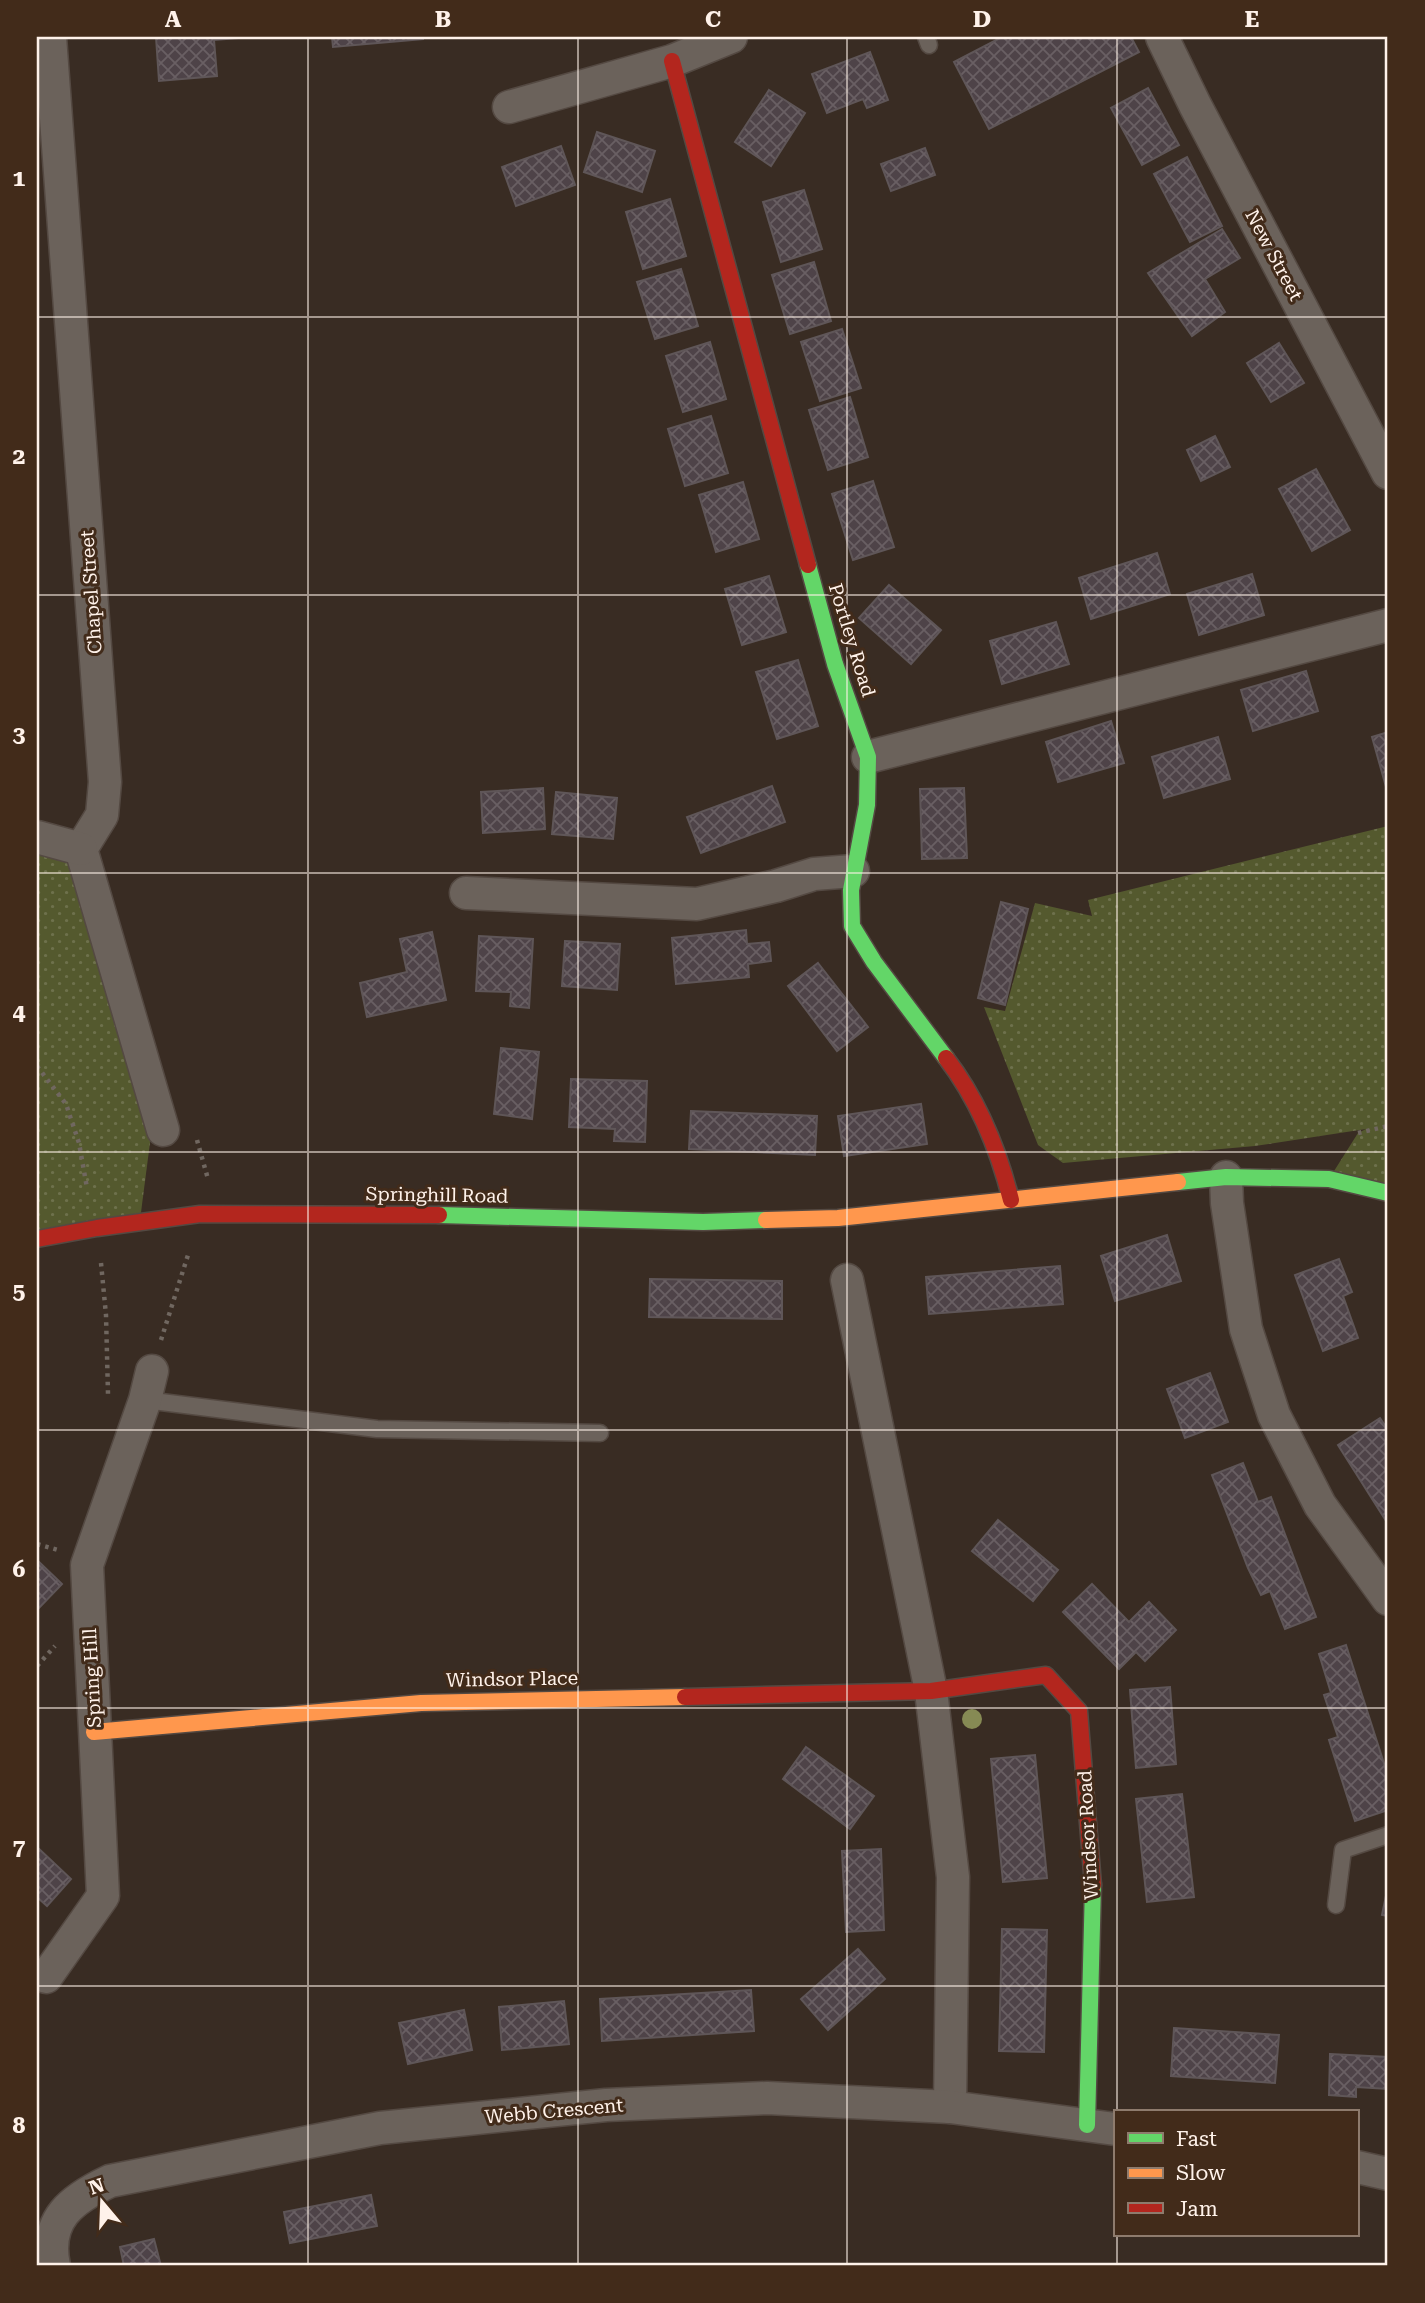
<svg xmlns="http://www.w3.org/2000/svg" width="1425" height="2303" viewBox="0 0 1425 2303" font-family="'Roboto Serif',serif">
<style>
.grass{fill:url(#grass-dots)}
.building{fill:url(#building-cross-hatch);stroke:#5f5658;stroke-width:2}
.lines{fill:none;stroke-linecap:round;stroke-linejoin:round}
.lane-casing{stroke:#544942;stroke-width:19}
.street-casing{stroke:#544942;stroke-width:35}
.fast-casing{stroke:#544942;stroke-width:19}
.slow-casing{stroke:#544942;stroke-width:19}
.jam-casing{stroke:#544942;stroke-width:19}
.path{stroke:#706760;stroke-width:4.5;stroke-dasharray:3.5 5;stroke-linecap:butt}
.lane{stroke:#6b625b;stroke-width:16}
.street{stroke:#6b625b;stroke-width:32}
.fast{stroke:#63d668;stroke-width:16}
.slow{stroke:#ff974d;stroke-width:16}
.jam{stroke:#b3261e;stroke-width:16}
.tree{fill:#868a54}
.grid{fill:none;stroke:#fff2ea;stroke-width:2;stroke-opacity:0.55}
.labels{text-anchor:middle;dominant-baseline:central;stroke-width:6;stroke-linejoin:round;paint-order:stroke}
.street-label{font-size:19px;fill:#fff2ea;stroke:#422b1a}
.neatline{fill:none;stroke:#fff2ea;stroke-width:2.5}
.grid-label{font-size:23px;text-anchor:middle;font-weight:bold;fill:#fff2ea}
</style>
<defs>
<pattern id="grass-dots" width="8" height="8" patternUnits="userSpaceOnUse" patternTransform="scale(1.75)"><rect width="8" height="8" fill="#54592e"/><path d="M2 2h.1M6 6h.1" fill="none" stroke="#6e714c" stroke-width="1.8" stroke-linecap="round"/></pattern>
<pattern id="building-cross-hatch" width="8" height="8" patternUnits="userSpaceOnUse" patternTransform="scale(1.75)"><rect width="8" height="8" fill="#4e4348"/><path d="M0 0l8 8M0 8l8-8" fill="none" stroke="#695f63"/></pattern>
</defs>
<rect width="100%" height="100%" fill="#392c23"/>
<!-- grass -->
<g class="grass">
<polygon points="1388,826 1388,1193 1329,1179 1358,1133 1366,1129 1255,1146 1063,1163 1038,1145 984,1007 1005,1011 1035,903 1092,916 1088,900"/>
<polygon points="37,846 74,855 151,1135 140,1220 37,1239"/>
</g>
<!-- building -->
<g class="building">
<polygon points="156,37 251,37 214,40 217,76 159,81"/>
<polygon points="332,37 423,37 423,39 333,47"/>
<polygon points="1002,37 1131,37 1139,52 989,129 954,62"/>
<polygon points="870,52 888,100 867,108 863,99 827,113 812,74"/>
<polygon points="1148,88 1179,145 1142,165 1111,108"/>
<polygon points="769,90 805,113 771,166 735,142"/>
<polygon points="597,132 655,151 642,192 584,172"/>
<polygon points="561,146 575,185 516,206 502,167"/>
<polygon points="925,148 935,175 891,191 881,164"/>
<polygon points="1187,157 1222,226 1190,242 1154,174"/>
<polygon points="804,190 822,249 781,262 763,202"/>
<polygon points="670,199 686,256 643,269 626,212"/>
<polygon points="1222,229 1240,258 1205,279 1225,312 1192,336 1148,273"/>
<polygon points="814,262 831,321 790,334 772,275"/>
<polygon points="681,269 698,326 655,339 637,282"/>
<polygon points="842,329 861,388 820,401 801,342"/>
<polygon points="710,342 726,399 683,412 666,356"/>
<polygon points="1279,343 1304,383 1271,402 1247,363"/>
<polygon points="850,397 868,457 828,470 809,410"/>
<polygon points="711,416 728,473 685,486 668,429"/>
<polygon points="1215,436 1230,467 1201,481 1187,450"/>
<polygon points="1316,469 1350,530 1312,551 1279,489"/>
<polygon points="873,481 894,547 853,560 832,494"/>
<polygon points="743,482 759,539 716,552 699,495"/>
<polygon points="1157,553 1170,594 1091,619 1079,578"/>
<polygon points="1252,574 1264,615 1199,635 1187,594"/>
<polygon points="769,576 786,632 742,645 725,589"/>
<polygon points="889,585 941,630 911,664 859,618"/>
<polygon points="1056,622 1069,664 1002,684 990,641"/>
<polygon points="798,660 818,726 777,739 756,672"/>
<polygon points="1306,671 1318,711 1253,731 1241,690"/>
<polygon points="1111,721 1124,763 1058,782 1046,742"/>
<polygon points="1388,732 1388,794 1372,737"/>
<polygon points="1218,737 1230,779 1164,798 1152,757"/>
<polygon points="772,786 785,822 701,853 687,817"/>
<polygon points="543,788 545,829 483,833 481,792"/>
<polygon points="964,788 967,858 922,859 920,789"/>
<polygon points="556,792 617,798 613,839 552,834"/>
<polygon points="1001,902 1028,909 1005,1005 978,998"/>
<polygon points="746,930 747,944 769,942 771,961 748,964 749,977 676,984 672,938"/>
<polygon points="432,932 446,1000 367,1017 360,983 407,972 400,939"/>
<polygon points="479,936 533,939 529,1008 510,1006 511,992 476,991"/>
<polygon points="565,941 620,944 617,990 562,986"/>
<polygon points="818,963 868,1027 837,1051 788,986"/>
<polygon points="501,1048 539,1052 532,1119 494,1114"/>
<polygon points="571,1079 647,1081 645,1142 614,1141 615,1129 569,1127"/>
<polygon points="921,1104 927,1144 844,1156 838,1116"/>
<polygon points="691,1111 817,1116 815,1155 689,1149"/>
<polygon points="1167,1235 1181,1281 1115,1301 1101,1256"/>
<polygon points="1339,1259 1352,1292 1343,1296 1358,1338 1323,1351 1295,1275"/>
<polygon points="1060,1266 1063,1304 929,1314 926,1277"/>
<polygon points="650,1279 782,1281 782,1319 649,1317"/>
<polygon points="1210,1373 1228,1422 1185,1438 1167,1389"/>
<polygon points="1380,1418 1388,1430 1388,1524 1338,1445"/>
<polygon points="1243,1463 1258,1502 1271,1497 1316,1617 1285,1629 1270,1591 1261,1595 1248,1568 1212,1475"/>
<polygon points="998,1520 1058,1570 1033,1601 972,1551"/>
<polygon points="37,1560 62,1584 37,1610"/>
<polygon points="1092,1584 1129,1622 1149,1602 1176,1630 1145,1661 1136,1652 1119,1669 1063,1612"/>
<polygon points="1346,1645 1388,1776 1388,1810 1355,1821 1329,1740 1338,1737 1324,1695 1331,1693 1319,1654"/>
<polygon points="1170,1687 1176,1764 1136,1768 1130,1690"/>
<polygon points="806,1747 874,1796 850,1829 783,1779"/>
<polygon points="1035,1755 1047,1878 1003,1882 991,1759"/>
<polygon points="1182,1794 1194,1897 1147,1902 1136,1799"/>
<polygon points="37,1847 71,1879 47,1906 37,1897"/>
<polygon points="881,1849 884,1930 846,1932 842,1851"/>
<polygon points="1388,1886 1388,1916 1382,1915"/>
<polygon points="1002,1929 1047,1930 1044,2052 999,2051"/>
<polygon points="858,1949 885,1979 828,2030 801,1999"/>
<polygon points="751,1990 754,2031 602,2041 600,1999"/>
<polygon points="564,2001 569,2044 502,2050 499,2007"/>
<polygon points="464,2010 472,2050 408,2064 399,2023"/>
<polygon points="1174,2028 1279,2035 1275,2083 1171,2076"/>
<polygon points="1330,2054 1388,2057 1388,2089 1356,2087 1356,2097 1329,2095"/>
<polygon points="371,2195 377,2226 290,2243 284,2212"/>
<polygon points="154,2239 161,2266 124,2266 120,2247"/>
</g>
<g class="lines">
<defs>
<g id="lane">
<polyline points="926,37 929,45"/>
<polyline points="145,1400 377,1429 600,1433"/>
<polyline points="1336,1905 1343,1850 1388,1835"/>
</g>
<g id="street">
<polyline points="50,37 105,782 102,815 81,849 163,1130"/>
<polyline points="1162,37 1195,105 1388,473"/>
<polyline points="509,107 672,61 731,37"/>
<polyline points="868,757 1388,625"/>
<polyline points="37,837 81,849"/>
<polyline points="466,893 697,904 776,886 814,874 853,871"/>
<polyline points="1226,1177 1227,1203 1246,1329 1274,1415 1320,1505 1388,1599"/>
<polyline points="847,1280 931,1691 953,1877 950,2107"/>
<polyline points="46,1977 103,1896 87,1565 145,1400 152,1371"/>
<polyline points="1357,2167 1388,2174"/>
<path d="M54,2266C44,2219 72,2199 110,2181L380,2128L606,2105L767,2098L950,2107L1115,2129"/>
</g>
<g id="fast">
<polyline points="808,565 835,664 868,757 867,805 851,890 852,926 874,962 946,1058"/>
<polyline points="1178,1182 1226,1177 1329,1179 1388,1193"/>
<polyline points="439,1215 703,1222 766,1220"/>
<polyline points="1087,2125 1093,1885"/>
</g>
<g id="slow">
<polyline points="766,1220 838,1218 1178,1182"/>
<polyline points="94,1732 421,1703 685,1697"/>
</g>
<g id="jam">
<polyline points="672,61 808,565"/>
<path d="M946,1058C979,1101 998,1148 1011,1200"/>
<polyline points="37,1239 97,1228 200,1214 439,1215"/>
<polyline points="685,1697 931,1691 1046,1675 1079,1711 1093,1885"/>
</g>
</defs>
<!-- lane casing -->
<use href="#lane" class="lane-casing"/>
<!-- street casing -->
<use href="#street" class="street-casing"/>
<!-- fast casing -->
<use href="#fast" class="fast-casing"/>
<!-- slow casing -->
<use href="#slow" class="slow-casing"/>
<!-- jam casing -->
<use href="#jam" class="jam-casing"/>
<!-- path -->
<g class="path">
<polyline points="37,1066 66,1104 79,1143 87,1188"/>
<polyline points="1358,1133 1388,1126"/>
<polyline points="197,1140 208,1179"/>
<polyline points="101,1263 106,1315 108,1394"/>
<polyline points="161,1340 188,1255"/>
<polyline points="37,1544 58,1550"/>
<polyline points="37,1666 55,1646"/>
</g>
<!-- lane -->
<use href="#lane" class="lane"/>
<!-- street -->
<use href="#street" class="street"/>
<!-- fast -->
<use href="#fast" class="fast"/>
<!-- slow -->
<use href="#slow" class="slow"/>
<!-- jam -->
<use href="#jam" class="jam"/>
</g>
<!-- trees -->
<circle class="tree" cx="972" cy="1719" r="10"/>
<!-- grid -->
<path class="grid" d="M308,37V2266M578,37V2266M847,37V2266M1117,37V2112M37,317H1388M37,595H1388M37,873H1388M37,1152H1388M37,1430H1388M37,1708H1388M37,1986H1388M1117,2235V2266"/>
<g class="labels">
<!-- street labels -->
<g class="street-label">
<text transform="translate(1274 255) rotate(62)">New Street</text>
<text transform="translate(91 592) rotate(-94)">Chapel Street</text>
<text transform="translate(852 640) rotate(73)">Portley Road</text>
<text transform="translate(437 1195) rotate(1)">Springhill Road</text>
<text transform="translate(92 1678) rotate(-93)">Spring Hill</text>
<text transform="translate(512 1679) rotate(-1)">Windsor Place</text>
<text transform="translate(1088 1835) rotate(-93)">Windsor Road</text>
<text transform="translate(554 2111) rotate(-5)">Webb Crescent</text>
</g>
</g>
<!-- border -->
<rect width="1425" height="2303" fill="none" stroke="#422b1a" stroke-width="77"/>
<!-- legend -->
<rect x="1114" y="2110" width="245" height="126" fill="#422b1a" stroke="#8e7b6d" stroke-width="2"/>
<rect x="1128" y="2133" width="35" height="10" fill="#63d668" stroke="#8e7b6d" stroke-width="2"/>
<text x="1176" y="2146" font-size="21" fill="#fff2ea">Fast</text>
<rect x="1128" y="2168" width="35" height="10" fill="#ff974d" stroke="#8e7b6d" stroke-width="2"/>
<text x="1176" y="2180" font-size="21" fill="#fff2ea">Slow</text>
<rect x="1128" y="2203" width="35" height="10" fill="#b3261e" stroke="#8e7b6d" stroke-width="2"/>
<text x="1176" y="2216" font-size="21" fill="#fff2ea">Jam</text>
<!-- north arrow -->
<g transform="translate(102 2202) rotate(341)" stroke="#422b1a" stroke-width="5" paint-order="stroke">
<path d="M0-5L12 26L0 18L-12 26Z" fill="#fff2ea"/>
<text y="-10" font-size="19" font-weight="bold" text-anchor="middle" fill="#fff2ea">N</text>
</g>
<rect x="38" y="38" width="1348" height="2226" class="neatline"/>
<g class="grid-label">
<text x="173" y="27">A</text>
<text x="443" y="27">B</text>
<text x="713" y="27">C</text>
<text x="982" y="27">D</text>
<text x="1252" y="27">E</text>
<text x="19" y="186">1</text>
<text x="19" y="464">2</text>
<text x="19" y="742">3</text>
<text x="19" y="1020">4</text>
<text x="19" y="1299">5</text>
<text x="19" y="1577">6</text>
<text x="19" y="1855">7</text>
<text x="19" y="2133">8</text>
</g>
</svg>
